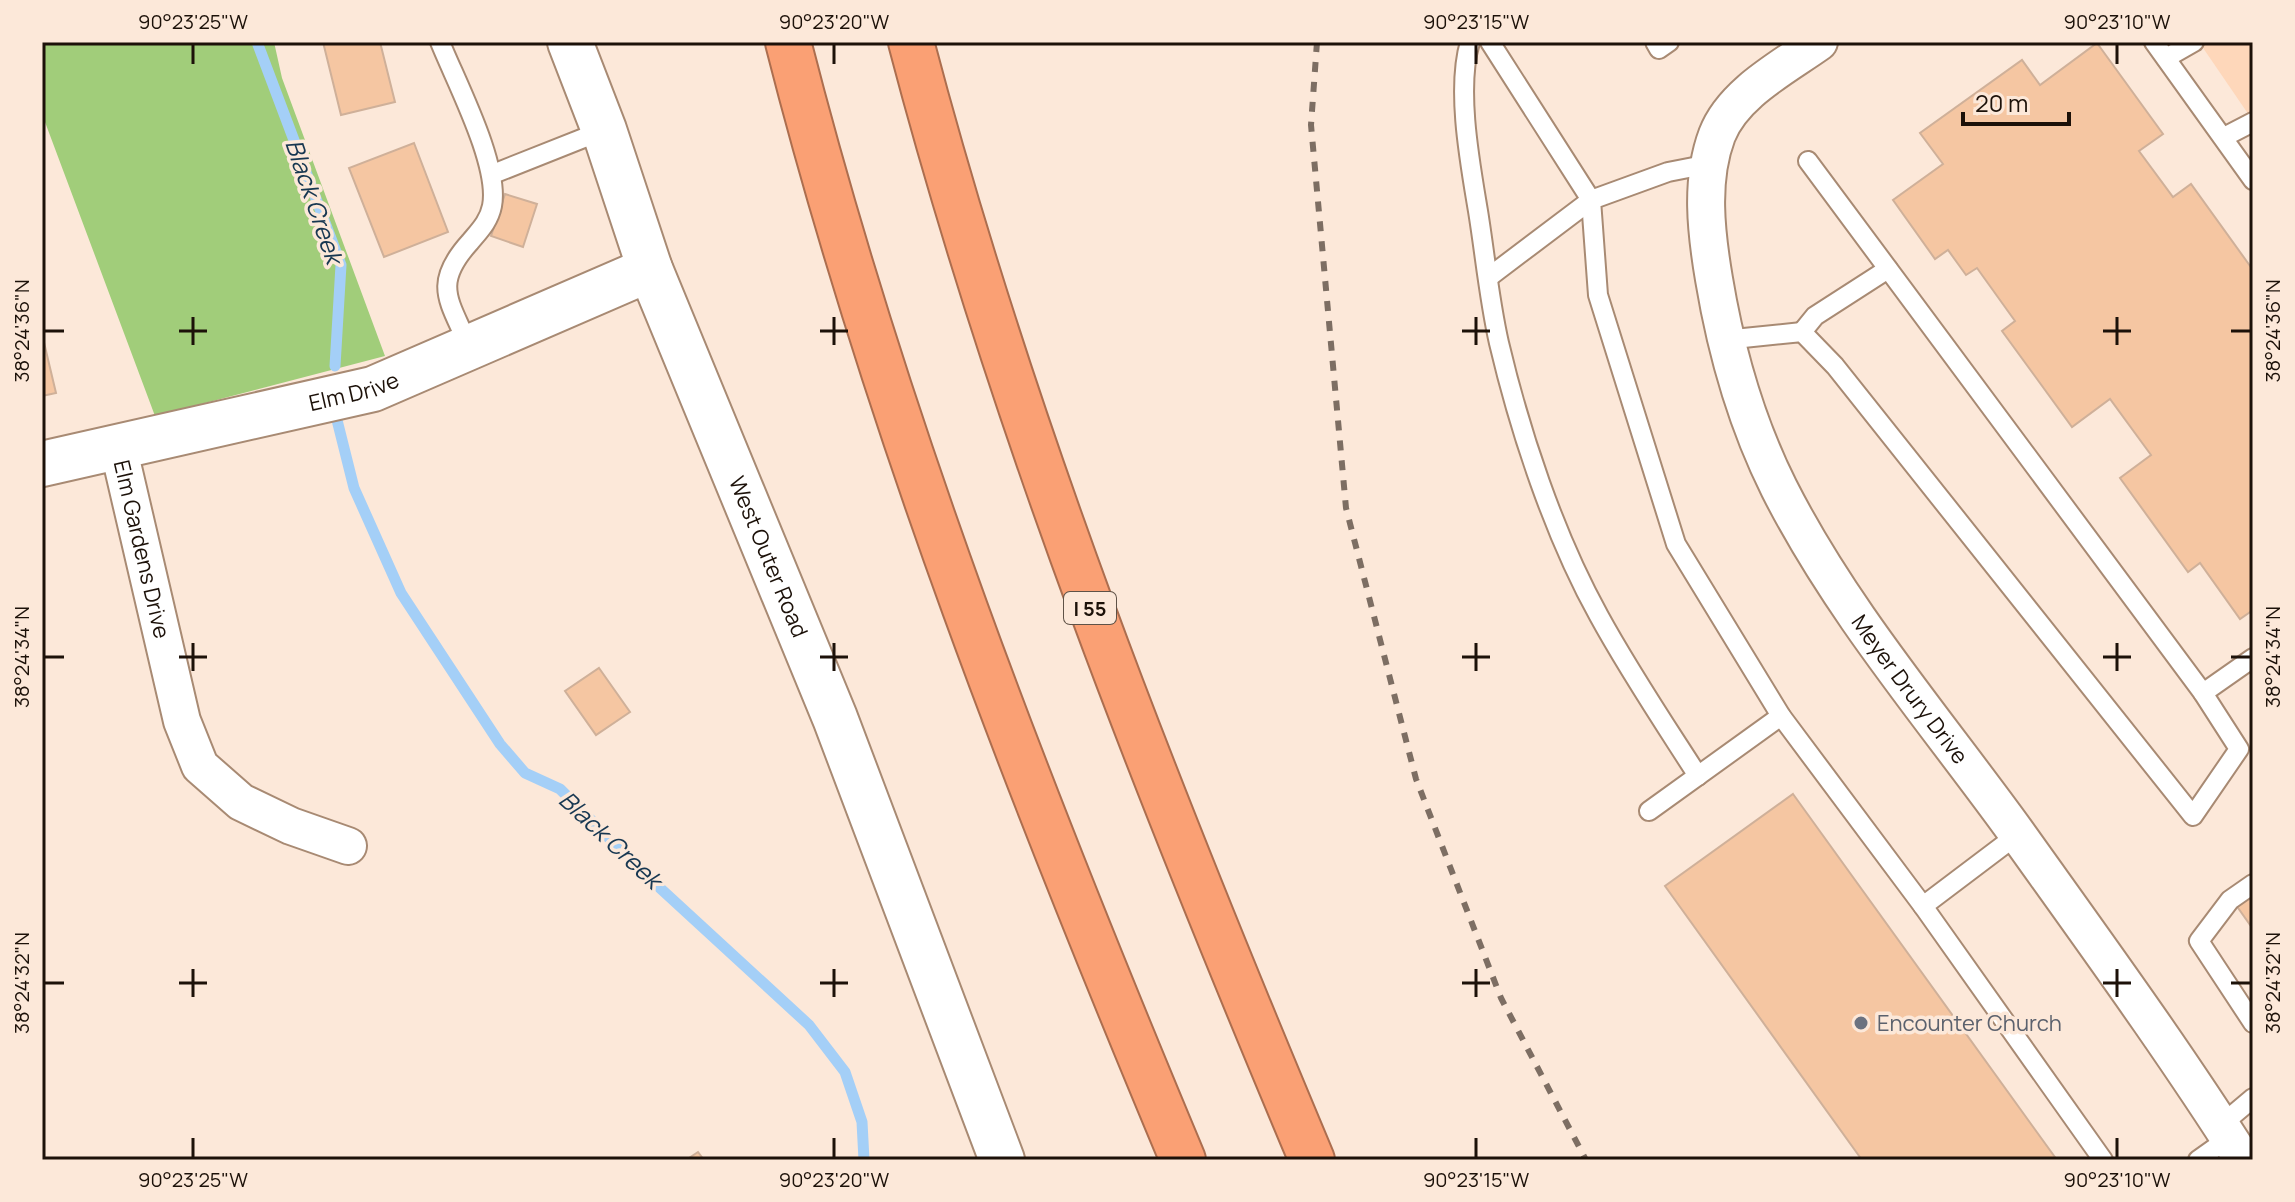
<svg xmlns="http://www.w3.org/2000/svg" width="2295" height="1202" viewBox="0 0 2295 1202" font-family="Manrope,sans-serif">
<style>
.built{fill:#fed7ba}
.green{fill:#a1cd7a}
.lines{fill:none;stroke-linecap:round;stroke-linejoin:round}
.stream{stroke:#a4cff7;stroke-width:11}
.building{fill:#f5c6a2;stroke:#cfb099;stroke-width:2}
.lane-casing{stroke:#a88a73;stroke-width:22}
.street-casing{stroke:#a88a73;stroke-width:40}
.secondary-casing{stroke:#a88a73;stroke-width:48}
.highway-casing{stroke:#ac6e4f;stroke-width:48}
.lane{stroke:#fff;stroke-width:18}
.street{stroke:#fff;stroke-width:36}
.secondary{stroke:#fff;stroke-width:44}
.highway{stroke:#faa074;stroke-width:44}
.rail{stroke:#7d6e63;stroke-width:6;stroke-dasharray:10 10;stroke-linecap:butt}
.ticks{fill:none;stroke:#1c1109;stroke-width:3}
.worship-dot{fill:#6b7280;stroke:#fce8d9;stroke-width:3}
.labels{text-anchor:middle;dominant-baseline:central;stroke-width:7;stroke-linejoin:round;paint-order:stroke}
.shield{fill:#fce8d9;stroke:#5f5247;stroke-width:2}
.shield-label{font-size:20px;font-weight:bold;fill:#1c1109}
.street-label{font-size:22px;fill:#1c1109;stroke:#fce8d9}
.worship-label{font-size:22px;fill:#5b616d;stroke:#fce8d9;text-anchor:start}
.water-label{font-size:24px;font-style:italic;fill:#173751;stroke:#fce8d9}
.neatline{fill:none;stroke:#1c1109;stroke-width:3}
.ticks-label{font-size:20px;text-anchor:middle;fill:#1c1109}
</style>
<rect width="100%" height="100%" fill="#fce8d9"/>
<!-- built -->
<polygon class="built" points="2199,42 2253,42 2253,121"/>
<!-- green -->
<polygon class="green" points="42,42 274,42 282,78 385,356 155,416 42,114"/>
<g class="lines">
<!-- stream -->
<g class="stream">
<polyline points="257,42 341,265 335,366"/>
<polyline points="336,416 354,488 401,593 500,744 525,773 560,789 648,877 809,1025 845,1072 862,1122 864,1160"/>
</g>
</g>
<!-- building -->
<g class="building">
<polygon points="323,42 380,42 395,102 341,115"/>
<polygon points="2097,43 2163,134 2139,151 2173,197 2191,184 2253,270 2253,610 2240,619 2200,563 2188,572 2120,478 2151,455 2110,399 2072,427 2002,331 2015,321 1977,268 1966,275 1948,250 1935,259 1893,200 1943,164 1920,133 2022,60 2040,85"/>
<polygon points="414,143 448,232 384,257 349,168"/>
<polygon points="505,194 537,204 523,247 491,236"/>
<polygon points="42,334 56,393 42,396"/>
<polygon points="599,668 630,712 596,735 565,691"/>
<polygon points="1793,794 2057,1160 1862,1160 1665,886"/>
<polygon points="2253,893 2253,929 2236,905"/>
<polygon points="698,1152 704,1160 686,1160"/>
</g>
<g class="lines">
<defs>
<g id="lane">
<path d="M440,42C456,82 500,165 492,206C489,221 480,230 470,242C431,285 450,301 469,347"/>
<path d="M1470,42C1456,89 1470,163 1478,211C1485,254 1489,299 1499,343C1520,432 1554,535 1599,616C1629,671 1664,723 1698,776"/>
<polyline points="1655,42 1659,49 1669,42"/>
<polyline points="2154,42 2253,180"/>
<polyline points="2166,58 2194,42"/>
<polyline points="2224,137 2253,122"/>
<polyline points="1808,161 2203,693"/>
<polyline points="1709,164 1668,172 1591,200 1598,295 1676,544 1781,716 1923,906"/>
<polyline points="493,174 604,130"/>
<polyline points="1489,277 1591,200 1490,42"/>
<polyline points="1802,332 1815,316 1888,269"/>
<polyline points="1724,340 1802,332 1835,366 2193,816 2239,749 2203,693 2253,658"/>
<polyline points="1649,811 1781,716"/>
<polyline points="2017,835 1923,906 2103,1160"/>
<polyline points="2253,884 2230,900 2199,941 2253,1023"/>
<polyline points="2221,1125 2253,1098"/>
<polyline points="2198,1160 2229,1138"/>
</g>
<g id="street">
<path id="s1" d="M1819,42C1784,67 1733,93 1717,135C1700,180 1706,232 1714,279C1726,351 1746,422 1779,488C1841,611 1935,720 2016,832C2093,940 2172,1048 2243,1160"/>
<path id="s2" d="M118,446L182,721L200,766L241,802L291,826L348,846"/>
</g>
<g id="secondary">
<path id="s3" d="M570,42L604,130L650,269L835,718L1002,1160"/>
<path id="s4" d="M42,464L373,389L650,269"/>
</g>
<g id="highway">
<path d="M788,42C886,426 1030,795 1183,1160"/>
<path d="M911,42C1012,426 1158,794 1312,1160"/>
</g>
</defs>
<!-- lane casing -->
<use href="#lane" class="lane-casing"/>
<!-- street casing -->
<use href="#street" class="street-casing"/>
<!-- secondary casing -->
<use href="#secondary" class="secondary-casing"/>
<!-- highway casing -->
<use href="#highway" class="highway-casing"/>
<!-- lane -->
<use href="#lane" class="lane"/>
<!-- street -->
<use href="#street" class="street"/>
<!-- secondary -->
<use href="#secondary" class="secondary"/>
<!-- highway -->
<use href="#highway" class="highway"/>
<!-- rail -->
<polyline class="rail" points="1317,42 1311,125 1346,508 1416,779 1501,998 1586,1160"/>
</g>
<!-- ticks -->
<path class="ticks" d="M193,44V64M834,44V64M1476,44V64M2117,44V64M193,317V345M834,317V345M1476,317V345M2117,317V345M44,331H64M179,331H207M820,331H848M1462,331H1490M2103,331H2131M2231,331H2251M193,643V671M834,643V671M1476,643V671M2117,643V671M44,657H64M179,657H207M820,657H848M1462,657H1490M2103,657H2131M2231,657H2251M193,969V997M834,969V997M1476,969V997M2117,969V997M44,983H64M179,983H207M820,983H848M1462,983H1490M2103,983H2131M2231,983H2251M193,1138V1158M834,1138V1158M1476,1138V1158M2117,1138V1158"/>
<!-- markers -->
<circle class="worship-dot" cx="1861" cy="1023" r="8"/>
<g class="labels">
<!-- shield labels -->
<rect class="shield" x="1064" y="592" width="52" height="32" rx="6"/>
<g class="shield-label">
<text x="1090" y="608">I 55</text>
</g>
<!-- street labels -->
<g class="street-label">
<text stroke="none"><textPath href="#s4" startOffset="320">Elm Drive</textPath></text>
<text stroke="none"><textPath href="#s2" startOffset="106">Elm Gardens Drive</textPath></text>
<text stroke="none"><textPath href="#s3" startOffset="552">West Outer Road</textPath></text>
<text stroke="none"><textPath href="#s1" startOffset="746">Meyer Drury Drive</textPath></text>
</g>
<!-- worship labels -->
<g class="worship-label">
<text x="1877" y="1023">Encounter Church</text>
</g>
<!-- water labels -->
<g class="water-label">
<text transform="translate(315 201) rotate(71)">Black Creek</text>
<text transform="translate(611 839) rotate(43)">Black Creek</text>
</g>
</g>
<!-- border -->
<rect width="2295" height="1202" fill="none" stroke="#fce8d9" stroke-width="88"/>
<!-- scale -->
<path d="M1963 112v12h106v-12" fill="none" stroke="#1c1109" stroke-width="4"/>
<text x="1975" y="112" font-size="24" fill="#1c1109" stroke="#fce8d9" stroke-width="6" paint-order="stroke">20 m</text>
<rect x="44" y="44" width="2207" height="1114" class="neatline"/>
<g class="ticks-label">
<text x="193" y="29">90°23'25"W</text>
<text x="834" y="29">90°23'20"W</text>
<text x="1476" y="29">90°23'15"W</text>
<text x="2117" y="29">90°23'10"W</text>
<text transform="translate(22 331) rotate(-90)" y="7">38°24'36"N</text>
<text transform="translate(2273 331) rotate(-90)" y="7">38°24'36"N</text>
<text transform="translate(22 657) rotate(-90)" y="7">38°24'34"N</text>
<text transform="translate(2273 657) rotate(-90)" y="7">38°24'34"N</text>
<text transform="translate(22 983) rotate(-90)" y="7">38°24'32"N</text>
<text transform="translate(2273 983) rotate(-90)" y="7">38°24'32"N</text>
<text x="193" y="1187">90°23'25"W</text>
<text x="834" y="1187">90°23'20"W</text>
<text x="1476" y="1187">90°23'15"W</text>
<text x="2117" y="1187">90°23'10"W</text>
</g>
</svg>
